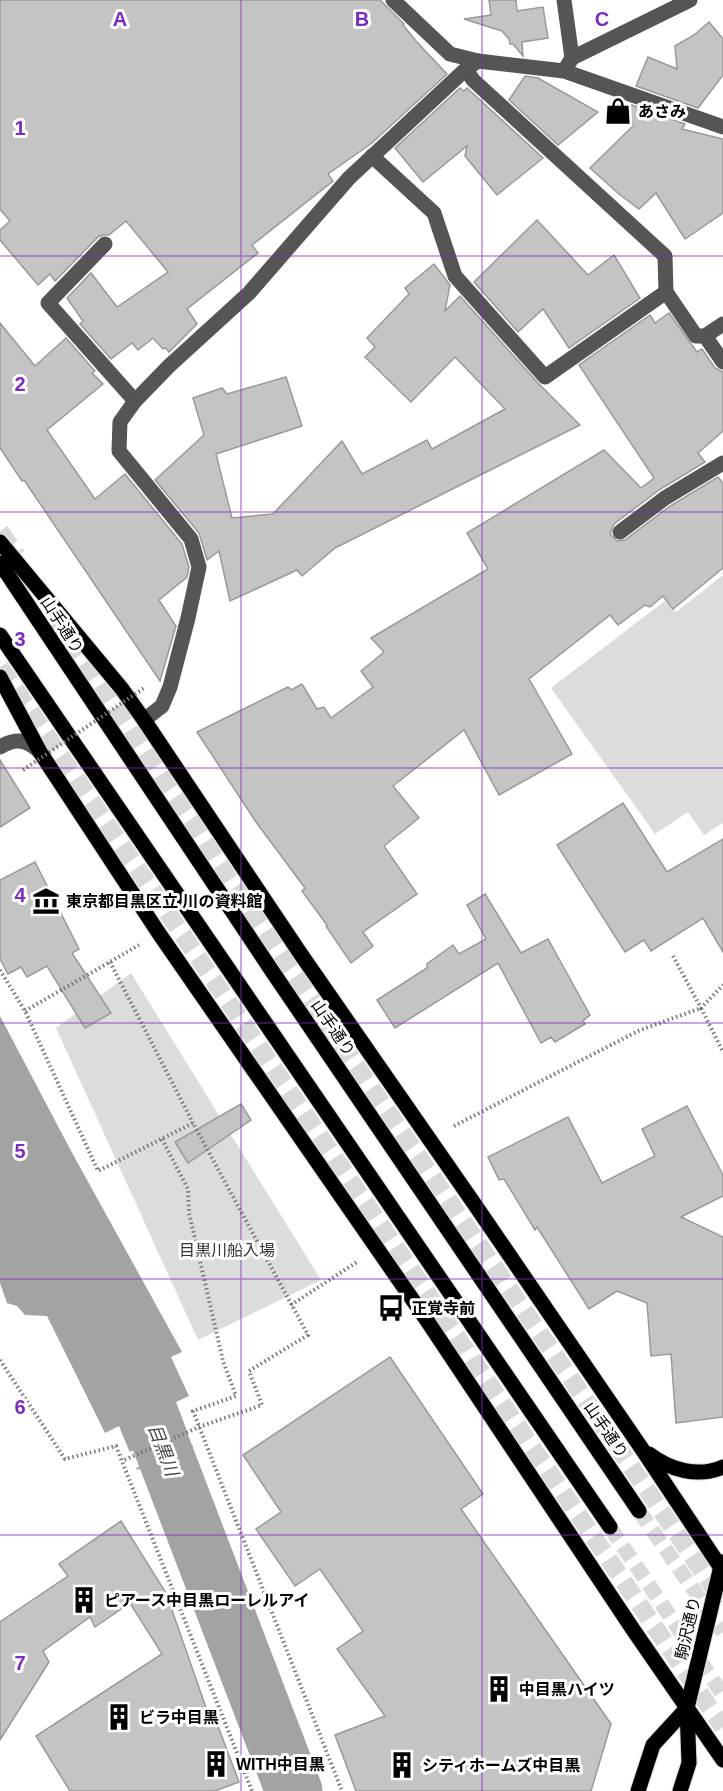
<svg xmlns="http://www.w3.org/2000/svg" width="723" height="1791" viewBox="0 0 723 1791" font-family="Helvetica,'Noto Sans JP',sans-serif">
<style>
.green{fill:#dcdcdc}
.water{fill:#a3a3a3}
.pier{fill:#fff}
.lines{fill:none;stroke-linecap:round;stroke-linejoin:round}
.river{stroke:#a3a3a3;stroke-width:57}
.building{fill:#c4c4c4;stroke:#999;stroke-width:1.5}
.major-tunnel{stroke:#d9d9d9;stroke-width:15;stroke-dasharray:15 8;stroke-linecap:butt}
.highway-tunnel{stroke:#d9d9d9;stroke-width:18;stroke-dasharray:18 9;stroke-linecap:butt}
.major-casing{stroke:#dbdbdb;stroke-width:17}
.path{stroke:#777;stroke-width:4;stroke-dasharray:1.5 3;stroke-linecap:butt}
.minor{stroke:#555;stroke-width:15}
.major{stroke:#000;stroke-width:15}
.path-bridge{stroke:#777;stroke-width:4;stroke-dasharray:1.5 3;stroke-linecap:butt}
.grid{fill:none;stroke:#7b2cbf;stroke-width:1.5;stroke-opacity:0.55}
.labels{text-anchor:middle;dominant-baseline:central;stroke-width:6;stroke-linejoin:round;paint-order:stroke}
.poi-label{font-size:16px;font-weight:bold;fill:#000;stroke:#fff;text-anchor:start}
.street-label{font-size:16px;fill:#000;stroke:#fff}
.park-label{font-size:16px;fill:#333;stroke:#fff}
.water-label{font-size:18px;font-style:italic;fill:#444;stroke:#fff}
.grid-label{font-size:20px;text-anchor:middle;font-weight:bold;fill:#7b2cbf;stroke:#fff;stroke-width:6;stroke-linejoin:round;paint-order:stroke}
</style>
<rect width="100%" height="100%" fill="#fff"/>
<!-- green -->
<g class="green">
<polygon points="723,575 723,823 704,835 688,812 655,834 551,688 666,600 676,612"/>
<polygon points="131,973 321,1280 198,1340 56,1028"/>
</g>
<!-- water -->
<polygon class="water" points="0,1016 70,1149 182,1352 171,1357 189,1396 176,1402 193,1447 137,1470 119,1426 105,1433 47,1316 25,1315 17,1306 7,1303 0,1283"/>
<!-- pier -->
<polygon class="pier" points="187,1429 193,1445 136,1468 129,1452"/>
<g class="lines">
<!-- river -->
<polyline class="river" points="136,1387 148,1410 294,1791"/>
</g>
<!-- building -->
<g class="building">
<polygon points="0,0 380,0 404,24 403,25 416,41 447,74 372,143 328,174 333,181 252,245 258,253 187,309 197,324 169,352 166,348 163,349 153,338 138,350 132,343 111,359 80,324 83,321 67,298 91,273 117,307 168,272 126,221 109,235 103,235 98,237 55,281 50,274 38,285 0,240 0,230 10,221 0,209"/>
<polygon points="489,0 516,0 517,11 543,7 548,38 522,42 523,56 513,44 510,44 509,39 502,31 464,19 491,15"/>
<polygon points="709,22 723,39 723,75 698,108 636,86 648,57 677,69 675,46 694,35"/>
<polygon points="525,76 538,78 598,112 558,145 509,100"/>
<polygon points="460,88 464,91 467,88 543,158 497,195 465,156 467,146 423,182 395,148"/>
<polygon points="629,104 685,124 682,129 723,139 723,213 685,239 656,193 639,209 619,194 590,168 634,125 625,115"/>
<polygon points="537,220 588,275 614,255 640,298 569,348 543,309 518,332 474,282"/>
<polygon points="434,264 450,285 445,311 460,296 538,383 580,425 335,548 302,576 297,570 230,601 219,551 207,560 199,533 155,480 204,435 193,398 222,388 227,394 286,377 302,426 216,454 232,518 273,514 342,441 362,474 427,440 432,449 505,409 455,357 411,402 365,357 375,347 367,338 409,294 405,288"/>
<polygon points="669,313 697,352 702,349 715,368 723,372 723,431 698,453 705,462 659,490 614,524 610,534 617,541 625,540 670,506 718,477 723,483 723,568 673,609 663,596 650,607 645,605 618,625 610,615 529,679 572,754 499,795 464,730 393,786 419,818 384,846 417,894 363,932 373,946 351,963 326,926 327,925 302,891 305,888 256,822 197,732 288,687 291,690 302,684 317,709 324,707 331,718 373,687 361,671 384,652 371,638 488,569 467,533 604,450 641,488 654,478 579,365 650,315 655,323"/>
<polygon points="0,323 35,366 66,338 95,371 92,373 103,384 47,430 95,499 125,474 182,544 189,567 187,577 159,600 176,626 160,681 24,480 22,481 0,448"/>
<polygon points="0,760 30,808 0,827"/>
<polygon points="623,803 667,872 723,839 723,952 703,918 651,951 644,940 625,952 557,845"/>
<polygon points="35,862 79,949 72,953 111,1013 85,1028 47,966 27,977 21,967 8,974 0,959 0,880"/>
<polygon points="485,894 521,953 548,939 590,1015 583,1021 585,1024 555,1042 551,1037 541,1043 498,963 395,1028 377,1000 427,968 427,964 453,945 459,954 486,939 467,905"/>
<polygon points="241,1104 251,1120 188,1163 175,1142"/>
<polygon points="687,1106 723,1175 723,1196 681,1217 723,1237 723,1417 676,1423 671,1354 651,1356 647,1303 617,1291 589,1309 537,1227 535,1230 504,1179 499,1180 488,1157 568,1117 602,1183 655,1156 642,1129"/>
<polygon points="390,1357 483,1494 461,1509 611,1724 591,1791 356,1791 335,1735 385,1716 337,1649 363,1631 320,1569 295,1586 256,1529 281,1512 243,1455"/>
<polygon points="121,1521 166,1593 210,1719 215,1718 239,1782 215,1791 70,1791 36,1736 162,1654 130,1603 95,1627 90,1617 43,1651 49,1662 0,1740 0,1622 68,1576 59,1564"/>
</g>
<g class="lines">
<!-- major-tunnel -->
<g class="major-tunnel">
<polyline points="639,1511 723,1632"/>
<polyline points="610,1527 723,1695"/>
</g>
<!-- highway-tunnel -->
<g class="highway-tunnel">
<polyline points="0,531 17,556"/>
<path d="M56,617C272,950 501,1273 723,1602"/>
<polyline points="0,667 723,1727"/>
</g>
<defs>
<g id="major">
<polyline points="0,542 122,689 144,720 300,953 473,1202 642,1449 723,1571"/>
<polyline points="0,563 272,971 639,1511"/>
<polyline points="0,635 610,1527"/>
<polyline points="0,677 40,752 158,932 428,1322 634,1631 723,1760"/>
<path d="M649,1454C670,1470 698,1478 723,1467"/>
<polyline points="638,1791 653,1745 687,1708"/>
<polyline points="680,1791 689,1763 687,1708 722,1562"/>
</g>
</defs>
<!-- major casing -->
<use href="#major" class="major-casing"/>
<!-- path -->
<g class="path">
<polyline points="673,956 701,1008 723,985"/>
<polyline points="110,962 193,1123"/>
<polyline points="0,970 25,1011 98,1171 193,1123 308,1335 249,1371 262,1405 199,1427 122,1461"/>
<polyline points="25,1011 139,945"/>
<polyline points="454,1126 638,1031 701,1008 723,1052"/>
<polyline points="162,1139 188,1189 189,1213 223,1361 236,1396 193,1411 342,1791"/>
<polyline points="291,1305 357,1262"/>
<polyline points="0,1360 65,1459 116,1446 252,1791"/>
</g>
<!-- minor -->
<g class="minor">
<polyline points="564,0 572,58 567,66"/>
<polyline points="572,58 690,0"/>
<polyline points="478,61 564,71 723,127"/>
<polyline points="372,156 434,213 455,276 545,377 666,292 665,256 473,80 466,69"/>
<polyline points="105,244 48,303 135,401"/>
<polyline points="666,292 696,336 705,336 723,324"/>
<polyline points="705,336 723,362"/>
<polyline points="620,532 665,498 723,463"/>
<polyline points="144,720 162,706 170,687 188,618 199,567 191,539 119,451 120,422 135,401 169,366 249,293 349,178 466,69 478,61 450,54 393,0"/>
<path d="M0,747C16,738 26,739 40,752"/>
</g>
<!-- major -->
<use href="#major" class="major"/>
<!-- path-bridge -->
<polyline class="path-bridge" points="23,770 144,688"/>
</g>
<!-- grid -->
<path class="grid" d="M241,0V1791M482,0V1791M0,256H723M0,512H723M0,768H723M0,1023H723M0,1279H723M0,1535H723"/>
<!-- icons -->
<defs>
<symbol id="shop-bare" viewBox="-9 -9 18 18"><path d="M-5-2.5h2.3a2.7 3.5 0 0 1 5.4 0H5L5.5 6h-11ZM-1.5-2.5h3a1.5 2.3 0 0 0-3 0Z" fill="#000" stroke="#fff" stroke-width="2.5" paint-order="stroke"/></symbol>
<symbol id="museum-bare" viewBox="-9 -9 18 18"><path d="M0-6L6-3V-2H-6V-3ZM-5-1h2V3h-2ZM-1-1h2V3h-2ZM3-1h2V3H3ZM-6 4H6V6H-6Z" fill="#000" stroke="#fff" stroke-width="2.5" paint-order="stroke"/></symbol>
<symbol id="bus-bare" viewBox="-9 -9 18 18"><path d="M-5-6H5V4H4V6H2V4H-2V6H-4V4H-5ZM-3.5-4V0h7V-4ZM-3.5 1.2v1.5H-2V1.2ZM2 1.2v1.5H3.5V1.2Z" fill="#000" stroke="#fff" stroke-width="2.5" paint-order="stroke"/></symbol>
<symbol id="building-bare" viewBox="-9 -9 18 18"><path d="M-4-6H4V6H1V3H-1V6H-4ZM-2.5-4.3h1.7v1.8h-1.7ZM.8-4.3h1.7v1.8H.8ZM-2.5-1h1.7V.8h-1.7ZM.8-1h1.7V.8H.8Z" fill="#000" stroke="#fff" stroke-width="2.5" paint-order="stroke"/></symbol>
</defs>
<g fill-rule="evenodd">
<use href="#shop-bare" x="599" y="92" width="38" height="38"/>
<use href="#museum-bare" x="27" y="882" width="38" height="38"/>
<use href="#bus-bare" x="372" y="1289" width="38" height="38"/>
<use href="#building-bare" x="65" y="1581" width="38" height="38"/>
<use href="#building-bare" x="480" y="1670" width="38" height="38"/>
<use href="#building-bare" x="100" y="1698" width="38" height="38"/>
<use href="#building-bare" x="197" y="1745" width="38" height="38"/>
<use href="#building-bare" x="383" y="1746" width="38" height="38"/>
</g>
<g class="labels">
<!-- poi labels -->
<g class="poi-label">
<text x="638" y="111">あさみ</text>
<text x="66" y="901">東京都目黒区立 川の資料館</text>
<text x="411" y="1308">正覚寺前</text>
<text x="104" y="1600">ピアース中目黒ローレルアイ</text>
<text x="519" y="1689">中目黒ハイツ</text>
<text x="139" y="1717">ビラ中目黒</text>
<text x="236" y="1764">WITH中目黒</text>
<text x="422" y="1765">シティホームズ中目黒</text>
</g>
<!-- street labels -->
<g class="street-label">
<text transform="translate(62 625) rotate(57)">山手通り</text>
<text transform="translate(333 1028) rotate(56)">山手通り</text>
<text transform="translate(606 1430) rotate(56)">山手通り</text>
<text transform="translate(688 1628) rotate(-77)">駒沢通り</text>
</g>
<!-- park labels -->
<g class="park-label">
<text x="227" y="1250">目黒川船入場</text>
</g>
<!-- water labels -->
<g class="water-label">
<text transform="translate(163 1450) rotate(69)">目黒川</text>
</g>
</g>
<g class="grid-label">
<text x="120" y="26">A</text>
<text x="362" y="26">B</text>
<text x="602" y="26">C</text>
<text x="20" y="135">1</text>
<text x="20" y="391">2</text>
<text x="20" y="646">3</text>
<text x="20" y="902">4</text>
<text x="20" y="1158">5</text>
<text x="20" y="1414">6</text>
<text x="20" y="1670">7</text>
</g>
</svg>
